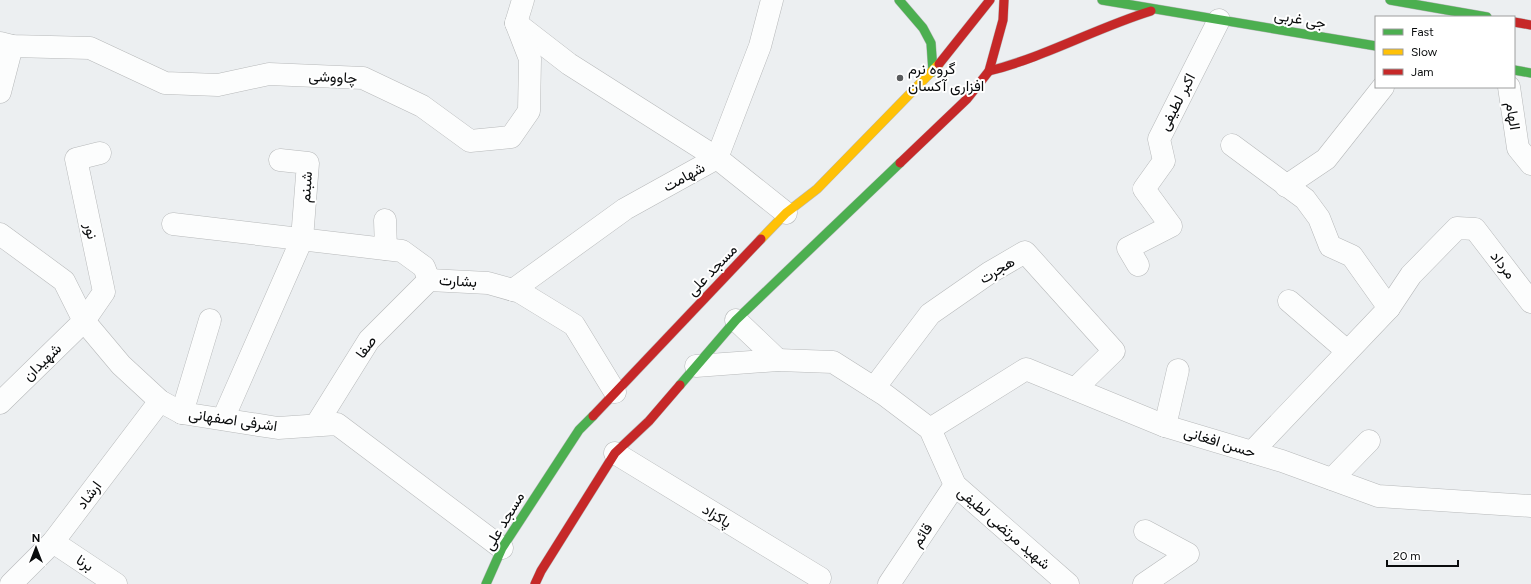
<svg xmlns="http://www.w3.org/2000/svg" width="1531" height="584" viewBox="0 0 1531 584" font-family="Figtree,Vazirmatn,sans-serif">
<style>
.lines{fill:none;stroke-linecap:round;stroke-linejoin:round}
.street-casing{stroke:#b7b9ba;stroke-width:23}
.fast-casing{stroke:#b7b9ba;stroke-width:10}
.slow-casing{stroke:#b7b9ba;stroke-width:10}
.jam-casing{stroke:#b7b9ba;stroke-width:10}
.street{stroke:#fcfdfd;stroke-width:22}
.fast{stroke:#4caf50;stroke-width:9}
.slow{stroke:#ffc107;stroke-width:9}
.jam{stroke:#c62828;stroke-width:9}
.poi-dot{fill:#595b5d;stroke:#fff;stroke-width:1.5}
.labels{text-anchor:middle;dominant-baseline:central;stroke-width:4;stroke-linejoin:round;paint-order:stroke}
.street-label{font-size:15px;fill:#0a0c0d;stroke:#fff}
.poi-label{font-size:15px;fill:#0a0c0d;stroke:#fff;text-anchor:start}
</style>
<rect width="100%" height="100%" fill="#eceff1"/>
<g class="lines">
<defs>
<g id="street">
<polyline points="516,23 569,64 717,158 786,213"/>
<polyline points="0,43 12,46 90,48 165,83 218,85 269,74 363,78 422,106 470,141 511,137 529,111 530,59 516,23 523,0"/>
<polyline points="1509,87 1518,148 1531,164"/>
<polyline points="0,92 12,46"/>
<polyline points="1232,145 1305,199 1319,218 1330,246 1352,256 1389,308"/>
<polyline points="1286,186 1326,159 1383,87"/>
<polyline points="385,220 386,249"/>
<polyline points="173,224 402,251 424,267 429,280"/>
<polyline points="0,234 64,281 84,321 121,365 160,401 182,413 278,428 337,424 502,548"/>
<polyline points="1138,265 1128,248 1171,226 1144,189 1164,161 1159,139 1219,20"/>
<polyline points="429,280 488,283 520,292 574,325 615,392"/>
<polyline points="513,290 625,209 717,158 760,46 772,0"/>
<polyline points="1289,301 1347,351"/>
<polyline points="736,320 778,360"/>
<polyline points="696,366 778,360 833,362 885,395 930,429 955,485 1068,584"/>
<polyline points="874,388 930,314 989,273 1025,252 1114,351 1075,389"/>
<polyline points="0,403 84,321 104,292 76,159 100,153"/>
<polyline points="182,413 210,320"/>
<polyline points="223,419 302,239 308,163 280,160"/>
<polyline points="316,425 369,340 429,280"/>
<polyline points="1165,426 1178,370"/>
<polyline points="930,429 1026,369 1165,426 1282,461 1378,496 1531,506"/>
<polyline points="1252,452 1389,308 1411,275 1457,228 1475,229 1531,302"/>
<polyline points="615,453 820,578"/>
<polyline points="1332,479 1369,441"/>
<polyline points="53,542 116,584"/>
<polyline points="11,584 53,542 160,401"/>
<polyline points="889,584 955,485"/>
<polyline points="1144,584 1188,554 1145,531"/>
</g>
<g id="fast">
<polyline points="899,0 923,28 931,43 933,72"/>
<polyline points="1102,0 1376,46"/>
<polyline points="1390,0 1487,17"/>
<polyline points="1514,70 1531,73"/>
<polyline points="680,385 736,320 900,163"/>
<polyline points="486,584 502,548 579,430 593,416"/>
</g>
<polyline id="slow" points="761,239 786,213 817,189 939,64"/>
<g id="jam">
<polyline points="1514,22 1531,25"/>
<polyline points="939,64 990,0"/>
<path d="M989,71C1045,57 1096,28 1151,11"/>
<polyline points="900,163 967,99 989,71 1003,20 1004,0"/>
<polyline points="593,416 761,239"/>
<polyline points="535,584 541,571 615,453 649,421 680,385"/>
</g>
</defs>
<!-- street casing -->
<use href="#street" class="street-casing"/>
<!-- fast casing -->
<use href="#fast" class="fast-casing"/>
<!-- slow casing -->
<use href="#slow" class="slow-casing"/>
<!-- jam casing -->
<use href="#jam" class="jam-casing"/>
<!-- street -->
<use href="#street" class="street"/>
<!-- fast -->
<use href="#fast" class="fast"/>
<!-- slow -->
<use href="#slow" class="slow"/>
<!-- jam -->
<use href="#jam" class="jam"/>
</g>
<!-- markers -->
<circle class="poi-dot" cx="900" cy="78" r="4"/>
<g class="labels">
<!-- street labels -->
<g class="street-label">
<text transform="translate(1300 19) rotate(10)">جی غربی</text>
<text transform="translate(333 77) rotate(3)">چاووشی</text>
<text transform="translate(1177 102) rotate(-63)">اکبر لطیفی</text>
<text transform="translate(1513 116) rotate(81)">الهام</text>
<text transform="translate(684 177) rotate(-29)">شهامت</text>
<text transform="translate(306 187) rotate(-86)">شبنم</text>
<text transform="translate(91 231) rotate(78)">نور</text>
<text transform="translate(1503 265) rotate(52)">مرداد</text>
<text transform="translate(712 270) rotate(-46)">مسجد علی</text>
<text transform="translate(997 270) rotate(-31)">هجرت</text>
<text transform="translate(458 281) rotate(3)">بشارت</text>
<text transform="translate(366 347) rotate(-54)">صفا</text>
<text transform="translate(42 362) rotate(-44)">شهیدان</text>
<text transform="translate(233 420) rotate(8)">اشرفی اصفهانی</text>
<text transform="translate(1220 442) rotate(17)">حسن افغانی</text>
<text transform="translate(89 495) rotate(-53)">ارشاد</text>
<text transform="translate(717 516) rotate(32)">پاکزاد</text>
<text transform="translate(504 521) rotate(-59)">مسجد علی</text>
<text transform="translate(1004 528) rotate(41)">شهید مرتضی لطیفی</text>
<text transform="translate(922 535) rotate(-56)">قائم</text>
<text transform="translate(85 563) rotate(33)">برنا</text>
</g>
<!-- poi labels -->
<g class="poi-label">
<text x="908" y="69">گروه نرم<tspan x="908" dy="17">افزاری آکسان</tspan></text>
</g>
</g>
<!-- legend -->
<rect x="1375" y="16" width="140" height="72" fill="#ffffff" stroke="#9d9e9e"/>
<rect x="1383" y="29" width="20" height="6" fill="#4caf50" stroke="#9d9e9e"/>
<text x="1411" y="36" font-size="12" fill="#0a0c0d">Fast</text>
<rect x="1383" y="49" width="20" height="6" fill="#ffc107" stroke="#9d9e9e"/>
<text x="1411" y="56" font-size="12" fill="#0a0c0d">Slow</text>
<rect x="1383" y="69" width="20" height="6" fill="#c62828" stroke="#9d9e9e"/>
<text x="1411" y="76" font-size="12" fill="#0a0c0d">Jam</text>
<!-- north arrow -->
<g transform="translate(36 548)" stroke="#ffffff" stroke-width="3" paint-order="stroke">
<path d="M0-3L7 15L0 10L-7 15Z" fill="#0a0c0d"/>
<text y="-6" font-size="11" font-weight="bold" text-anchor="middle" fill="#0a0c0d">N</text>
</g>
<!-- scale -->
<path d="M1387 560v6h71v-6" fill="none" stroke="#0a0c0d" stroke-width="2"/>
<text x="1393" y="560" font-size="12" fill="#0a0c0d" stroke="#ffffff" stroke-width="3" paint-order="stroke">20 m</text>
</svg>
